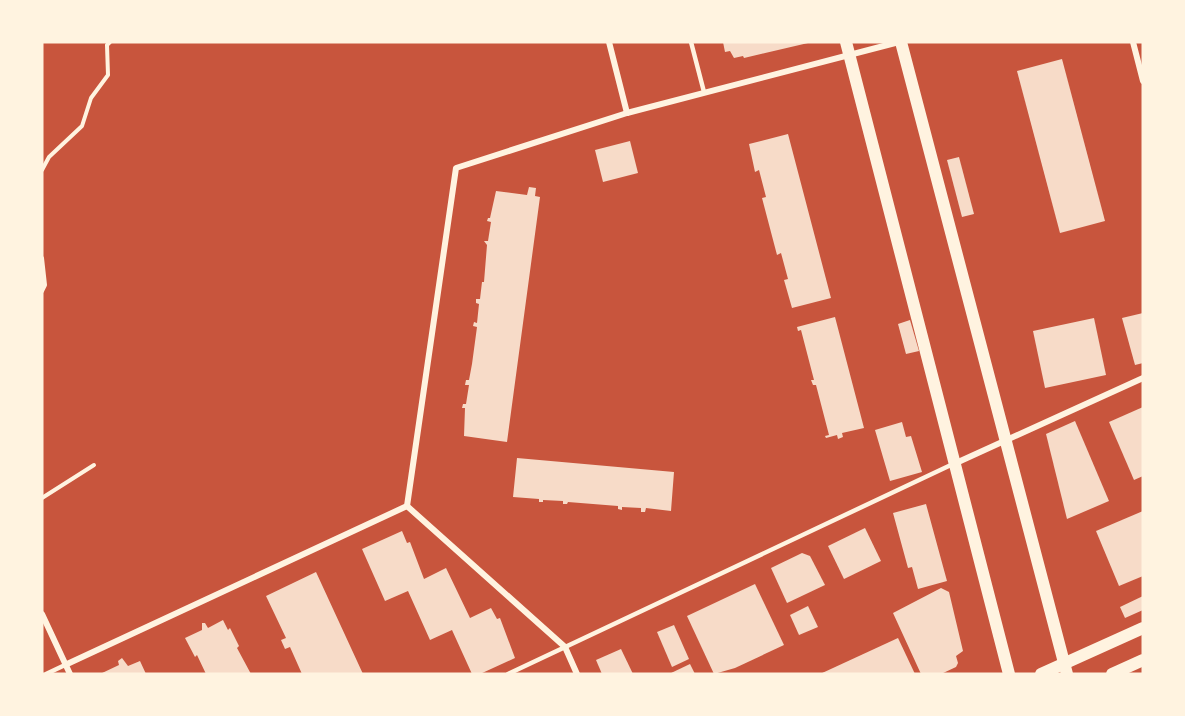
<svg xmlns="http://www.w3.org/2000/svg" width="1185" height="716" viewBox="0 0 1185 716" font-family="'Open Sans',sans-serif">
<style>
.building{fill:#f7dbc8}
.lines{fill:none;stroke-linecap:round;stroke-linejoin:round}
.path{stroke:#fff3e0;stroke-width:4}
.service{stroke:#fff3e0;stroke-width:4.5}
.minor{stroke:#fff3e0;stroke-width:6}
.secondary{stroke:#fff3e0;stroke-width:12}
</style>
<rect width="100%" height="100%" fill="#c8553d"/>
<!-- building -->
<g class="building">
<polygon points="723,42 808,42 808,43 744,58 743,56 734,58 730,51 725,52"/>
<polygon points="1062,59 1105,221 1060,233 1017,71"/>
<polygon points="788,134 831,298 792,308 784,280 788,279 781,253 777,255 762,198 766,197 759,170 755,172 749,144"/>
<polygon points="630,141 638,173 603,182 595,150"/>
<polygon points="959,157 974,214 962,217 947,160"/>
<polygon points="529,187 536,188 535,196 540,197 507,442 464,436 465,408 462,408 463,404 466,404 469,385 465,385 466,380 469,380 472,364 477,327 473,326 474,322 477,323 479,304 476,303 476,299 480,299 482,282 484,282 487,245 484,241 488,241 491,222 487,221 488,218 490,218 496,191 527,195"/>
<polygon points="1143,313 1143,363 1135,365 1122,318"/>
<polygon points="835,317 864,428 842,433 843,437 838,439 837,435 826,438 825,436 829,435 816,385 813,385 811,380 814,380 801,330 798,331 797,327"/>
<polygon points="1094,318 1106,375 1045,388 1033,331"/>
<polygon points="910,320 919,351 906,354 898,324"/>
<polygon points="1143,407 1143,476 1134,480 1109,422"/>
<polygon points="1075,421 1109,501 1067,519 1046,434"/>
<polygon points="902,422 906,437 911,436 922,472 890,481 875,430"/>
<polygon points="517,458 674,472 671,511 646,508 645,512 641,512 641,508 622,507 622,510 618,509 618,506 568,502 567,504 563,504 563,501 543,500 543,502 539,502 539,499 513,497"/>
<polygon points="926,504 947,581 918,589 912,567 908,568 893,513"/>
<polygon points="1143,511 1143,576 1119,586 1096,531"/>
<polygon points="865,528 881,561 844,579 828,546"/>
<polygon points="402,531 407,543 410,542 424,579 446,568 470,618 491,608 497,619 500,618 515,658 480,674 472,674 452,630 430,640 408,591 385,601 362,549"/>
<polygon points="802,553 810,556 825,585 787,603 771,568"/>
<polygon points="316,572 363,674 302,674 290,647 285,649 281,640 286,638 266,596"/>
<polygon points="755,584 784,645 735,668 714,674 687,616"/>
<polygon points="941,588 949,592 963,651 956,656 958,663 956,667 941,674 921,674 893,613"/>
<polygon points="1143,596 1143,610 1125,618 1120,607"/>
<polygon points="808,606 818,627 799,635 790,615"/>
<polygon points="223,620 228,630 230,628 239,646 237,648 251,674 206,674 197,655 195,657 185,638 202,630 202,623 205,623 208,628"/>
<polygon points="674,625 689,659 672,667 657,632"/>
<polygon points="898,638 915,674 820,674"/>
<polygon points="621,649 633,674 602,674 596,660"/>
<polygon points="122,658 128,666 140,661 146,674 100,674 119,665 118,661"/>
<polygon points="690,664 695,674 669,674"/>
</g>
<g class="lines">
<!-- path -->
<g class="path">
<polyline points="42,170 49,157 82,126 91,98 108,75 107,45 110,42"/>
<polyline points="42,258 45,285 42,291"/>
<polyline points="42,498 94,465"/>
</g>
<!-- service -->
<g class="service">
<polyline points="691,42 704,92"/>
<polyline points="46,674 65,665"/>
<polyline points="508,674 953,464"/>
</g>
<!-- minor -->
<g class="minor">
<polyline points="609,42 627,113"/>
<polyline points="1133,42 1143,81"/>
<polyline points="956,463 1143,378"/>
<polyline points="407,506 456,168 627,113 899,42"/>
<polyline points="407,506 565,647 577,674"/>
<polyline points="42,614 70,674"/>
<polyline points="65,665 407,506"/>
</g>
<!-- secondary -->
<g class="secondary">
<polyline points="846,42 1009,674"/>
<polyline points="901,42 1067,674"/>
<polyline points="1041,674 1143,628"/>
<polyline points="1112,674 1143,660"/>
</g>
</g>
<!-- border -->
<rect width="1185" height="716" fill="none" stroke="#fff3e0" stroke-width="87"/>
</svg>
